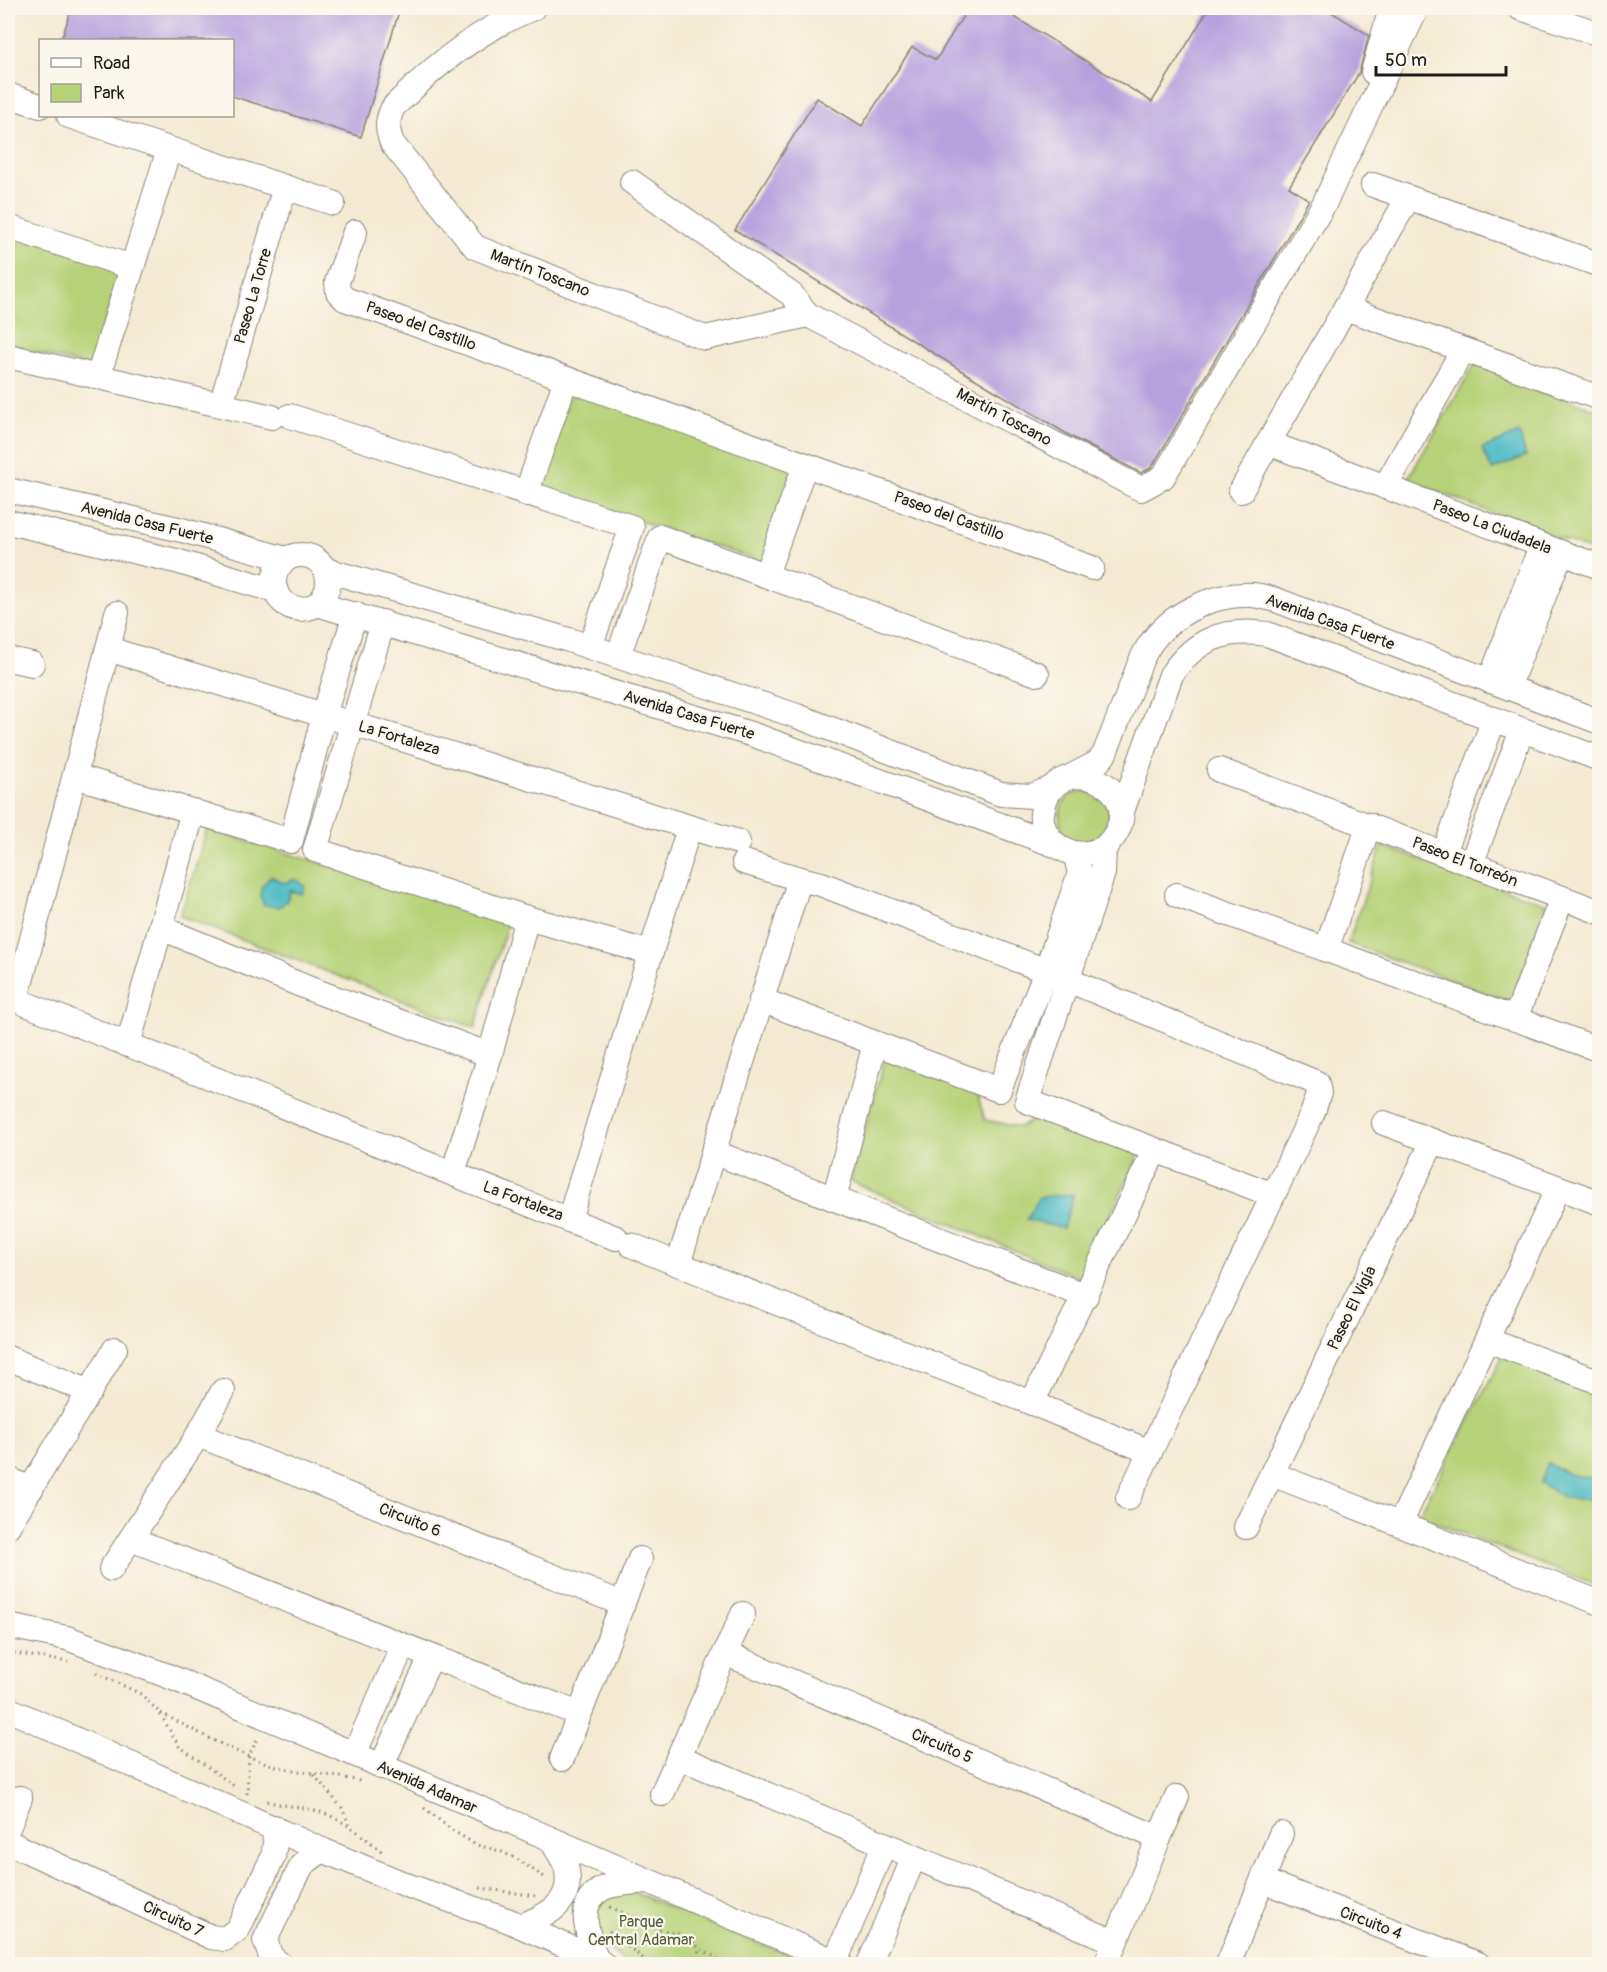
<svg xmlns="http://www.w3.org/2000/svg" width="1607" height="1972" viewBox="0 0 1607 1972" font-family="Pangolin,sans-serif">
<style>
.green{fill:#b6d177;stroke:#69764a;stroke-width:1.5}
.water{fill:#4dbbc4;stroke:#346c70;stroke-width:1.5}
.building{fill:#b6a2de}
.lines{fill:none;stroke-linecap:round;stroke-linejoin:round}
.minor-casing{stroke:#888378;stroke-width:26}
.path{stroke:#888378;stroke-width:3;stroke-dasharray:1.5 4.5;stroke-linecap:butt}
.minor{stroke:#fff;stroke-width:24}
.labels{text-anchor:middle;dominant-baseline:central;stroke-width:4.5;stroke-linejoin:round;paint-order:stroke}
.street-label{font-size:16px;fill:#1c1c1c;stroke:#fbf7ec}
.park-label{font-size:16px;fill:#525b3c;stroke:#fbf7ec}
</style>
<rect width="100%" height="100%" fill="#fbf7ec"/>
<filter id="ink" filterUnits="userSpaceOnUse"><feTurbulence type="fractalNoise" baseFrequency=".0167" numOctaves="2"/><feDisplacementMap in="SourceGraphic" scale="12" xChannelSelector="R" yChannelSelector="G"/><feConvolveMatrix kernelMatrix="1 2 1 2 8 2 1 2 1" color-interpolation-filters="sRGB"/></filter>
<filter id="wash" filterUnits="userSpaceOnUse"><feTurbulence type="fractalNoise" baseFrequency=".008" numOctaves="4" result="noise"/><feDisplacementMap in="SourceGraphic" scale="24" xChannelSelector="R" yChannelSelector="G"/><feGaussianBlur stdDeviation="1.35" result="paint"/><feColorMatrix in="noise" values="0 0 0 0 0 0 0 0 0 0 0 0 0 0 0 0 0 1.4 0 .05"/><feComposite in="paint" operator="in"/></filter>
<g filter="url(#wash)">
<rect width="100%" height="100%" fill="#f4ead3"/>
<!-- green -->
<g class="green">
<polygon points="8,229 122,268 91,367 8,345"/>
<polygon points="1475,364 1599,411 1599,554 1407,480"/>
<polygon points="573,388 795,466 762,562 538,487"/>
<path d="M1085,790L1098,794L1109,803L1110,831L1086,845C1082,844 1076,843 1072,841C1056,831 1055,806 1071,795C1074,793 1080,792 1085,790Z"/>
<polygon points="207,829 509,920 475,1028 180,916"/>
<polygon points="1382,846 1547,904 1512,1002 1348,943"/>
<polygon points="886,1055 976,1090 985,1120 1019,1127 1040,1117 1140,1154 1079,1278 850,1181"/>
<polygon points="1504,1354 1599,1391 1599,1587 1418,1516"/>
<polygon points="622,1889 646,1897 727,1932 817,1964 628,1964 600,1942 593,1914 600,1900"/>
</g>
<!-- water -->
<g class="water">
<polygon points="1519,433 1526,456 1492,470 1482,449"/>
<polygon points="271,876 284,883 295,879 305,886 302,894 290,891 287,901 279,907 264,905 260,896 262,886"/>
<polygon points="1074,1194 1063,1228 1026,1220 1039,1197"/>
<polygon points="1547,1463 1571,1475 1593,1478 1592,1500 1565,1498 1540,1483"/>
</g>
<g id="blocks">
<!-- building -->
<g class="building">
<polygon points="72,8 400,8 361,137 232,96 232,40 61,40"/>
<polygon points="968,8 1000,8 1152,102 1209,8 1325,8 1369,35 1359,73 1289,187 1309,200 1152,467 1141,473 1072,437 967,374 735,230 817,98 862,126 912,47 936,60"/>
</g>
</g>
</g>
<g filter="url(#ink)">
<use href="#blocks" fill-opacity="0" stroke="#888378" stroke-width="1.5"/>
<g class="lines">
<defs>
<g id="minor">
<path d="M533,8C486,27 442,59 406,95C401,100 393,105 391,112C386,124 388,132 392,143L475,247L705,338L808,315L1141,489L1163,477L1324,204L1414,14"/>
<polyline points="1520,8 1600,34"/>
<polyline points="1373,72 1391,8"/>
<polyline points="8,95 40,106"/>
<polyline points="69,116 333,203"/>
<polyline points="632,182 792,295 808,315"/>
<polyline points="1373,185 1600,265"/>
<polyline points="8,227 132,267"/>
<polyline points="355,232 337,282 338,292 345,299 1092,568"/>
<polyline points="1345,308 1600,398"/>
<polyline points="8,356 272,417"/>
<polyline points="98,377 169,149"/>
<polyline points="221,405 285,187"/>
<polyline points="290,416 632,527 590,647"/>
<polyline points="1268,443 1600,567"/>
<polyline points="1385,487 1463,350"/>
<polyline points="8,490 182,530 286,559"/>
<polyline points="1241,491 1408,198"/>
<polyline points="526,494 566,379"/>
<polyline points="8,522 176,561 276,591"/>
<circle cx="301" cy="582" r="27"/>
<polyline points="326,570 569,640 797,716 1001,794 1032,796 1052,788"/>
<polyline points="766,575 805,465"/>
<polyline points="317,604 754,735 1055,845"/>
<polyline points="117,613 16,1000 569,1220 689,828"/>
<polyline points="383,622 315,850 527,918 651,953"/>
<polyline points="108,649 738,842"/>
<polyline points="618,656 660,537 1037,674"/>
<polyline points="8,659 32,664"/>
<polyline points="1490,681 1541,546"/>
<polyline points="1508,687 1561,553"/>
<polyline points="1219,770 1600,912"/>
<polyline points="75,776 291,841 324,715 355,614"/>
<path d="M1072,776L1097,763L1104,755C1113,732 1122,710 1131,687C1136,674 1140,660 1147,649C1168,614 1213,593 1253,595C1261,596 1269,598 1276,600L1600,722"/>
<path d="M1121,814L1171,675C1195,639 1225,628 1267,634L1600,759"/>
<path d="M1104,848C1082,857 1063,856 1048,836C1044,830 1041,821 1042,814C1050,739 1164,790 1104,848L1103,873L1027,1101L1273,1195"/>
<polyline points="1444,853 1494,719"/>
<polyline points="744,862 800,879"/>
<polyline points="1471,864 1522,730"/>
<polygon points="800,879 821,884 1046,971 1317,1083 1319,1093 1313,1112 1150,1452 1032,1403 678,1264"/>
<polyline points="1177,895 1600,1050"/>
<polyline points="161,928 313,990 490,1055"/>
<polyline points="1326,950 1369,825"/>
<polyline points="761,1000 999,1090 1046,971 1080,873 1075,854"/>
<polyline points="1515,1019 1562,898"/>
<polyline points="128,1045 193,811"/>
<polyline points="1384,1123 1600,1203"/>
<polyline points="713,1152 1086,1296"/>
<polyline points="453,1173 490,1055 527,918"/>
<polyline points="834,1199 875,1043"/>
<polyline points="569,1220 616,1238"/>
<polyline points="631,1245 678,1264"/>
<polyline points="1487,1340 1600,1382"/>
<polyline points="8,1358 90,1392"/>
<polyline points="1032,1403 1155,1150"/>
<polyline points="198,1435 623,1604"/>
<polyline points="1272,1474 1600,1603"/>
<polyline points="8,1479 31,1489"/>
<polyline points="1128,1498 1150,1452"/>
<polyline points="1400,1524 1558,1188"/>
<polyline points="8,1526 115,1349"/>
<polyline points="1246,1527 1433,1141"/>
<polyline points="131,1539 579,1714"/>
<polyline points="111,1569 198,1435 223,1391"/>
<polyline points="743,1614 725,1653 1159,1838 1177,1797"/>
<polyline points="8,1626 67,1638 168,1676 354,1754 841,1964"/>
<polyline points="8,1709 322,1850 409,1886 507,1920 596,1959 603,1964"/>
<polyline points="354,1754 403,1646"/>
<polyline points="679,1757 1115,1942"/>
<polyline points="562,1759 640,1559"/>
<polyline points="381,1767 431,1657"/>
<polyline points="662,1794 725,1653"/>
<polyline points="8,1828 20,1798"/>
<polyline points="8,1842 211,1937 225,1939 238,1929 273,1857 275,1843 274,1827"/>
<polyline points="1263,1881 1478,1964"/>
<path d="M521,1926C549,1915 575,1902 566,1866C563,1858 556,1849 552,1841"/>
<path d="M596,1959C589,1936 573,1903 604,1888C614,1883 635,1883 646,1881"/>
<polyline points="835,1962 884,1845"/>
<polyline points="280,1964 271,1957 265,1940 302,1865 322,1850"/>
<polyline points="869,1964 914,1857"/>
<polyline points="1106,1964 1159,1838"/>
<polyline points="1228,1964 1281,1834"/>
</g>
</defs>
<!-- minor casing -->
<use href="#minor" class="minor-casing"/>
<!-- path -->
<g class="path">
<polyline points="8,1652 68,1662"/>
<polyline points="96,1673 141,1694 159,1712 179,1746 234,1786"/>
<path d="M161,1713C194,1730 240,1756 276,1766C304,1774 334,1774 363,1782"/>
<polyline points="314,1775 342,1808 349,1824"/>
<polyline points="247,1794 249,1756 258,1737"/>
<path d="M267,1801C282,1806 297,1806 313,1810C340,1816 363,1836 384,1853"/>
<polyline points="424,1808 452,1830 476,1845 500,1851 517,1859 547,1879"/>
<polyline points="480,1888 536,1896"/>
<polyline points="610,1907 659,1929 679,1934 693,1941 699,1948 727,1964"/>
<polyline points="609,1931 650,1964"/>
<polyline points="696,1964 699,1949"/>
</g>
<!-- minor -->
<use href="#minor" class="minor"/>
</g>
</g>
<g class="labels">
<!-- street labels -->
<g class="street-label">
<text transform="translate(540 273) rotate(21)">Martín Toscano</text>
<text transform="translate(253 296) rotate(-74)">Paseo La Torre</text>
<text transform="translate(421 326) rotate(20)">Paseo del Castillo</text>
<text transform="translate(1004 417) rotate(28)">Martín Toscano</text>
<text transform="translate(949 516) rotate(20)">Paseo del Castillo</text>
<text transform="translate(147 523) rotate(14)">Avenida Casa Fuerte</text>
<text transform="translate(1492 527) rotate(21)">Paseo La Ciudadela</text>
<text transform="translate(1330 622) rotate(20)">Avenida Casa Fuerte</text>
<text transform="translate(689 715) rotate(17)">Avenida Casa Fuerte</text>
<text transform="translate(399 738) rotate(17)">La Fortaleza</text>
<text transform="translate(1465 862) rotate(21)">Paseo El Torreón</text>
<text transform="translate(523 1201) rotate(21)">La Fortaleza</text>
<text transform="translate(1352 1308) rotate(-64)">Paseo El Vigía</text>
<text transform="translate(410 1520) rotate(22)">Circuito 6</text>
<text transform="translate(942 1746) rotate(23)">Circuito 5</text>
<text transform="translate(427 1787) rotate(24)">Avenida Adamar</text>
<text transform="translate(173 1919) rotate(25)">Circuito 7</text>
<text transform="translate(1371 1923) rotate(21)">Circuito 4</text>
</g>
<!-- park labels -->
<g class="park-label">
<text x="641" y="1922">Parque<tspan x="641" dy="18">Central Adamar</tspan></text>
</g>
</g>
<!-- margin -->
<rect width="1607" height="1972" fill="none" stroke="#fbf7ec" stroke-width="30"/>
<!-- legend -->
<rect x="39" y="39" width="195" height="78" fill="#fbf7ec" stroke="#a29f99" stroke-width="1.5"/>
<rect x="51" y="58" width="30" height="9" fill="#ffffff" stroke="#a29f99" stroke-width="1.5"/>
<text x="93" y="69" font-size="18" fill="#1c1c1c">Road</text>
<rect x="51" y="84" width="30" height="18" fill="#b6d177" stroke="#a29f99" stroke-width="1.5"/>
<text x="93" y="99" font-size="18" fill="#1c1c1c">Park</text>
<!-- scale -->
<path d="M1376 66v9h130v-9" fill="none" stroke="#1c1c1c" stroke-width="3"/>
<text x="1385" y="66" font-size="18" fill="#1c1c1c" stroke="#fbf7ec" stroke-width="4.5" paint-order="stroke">50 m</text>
</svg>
